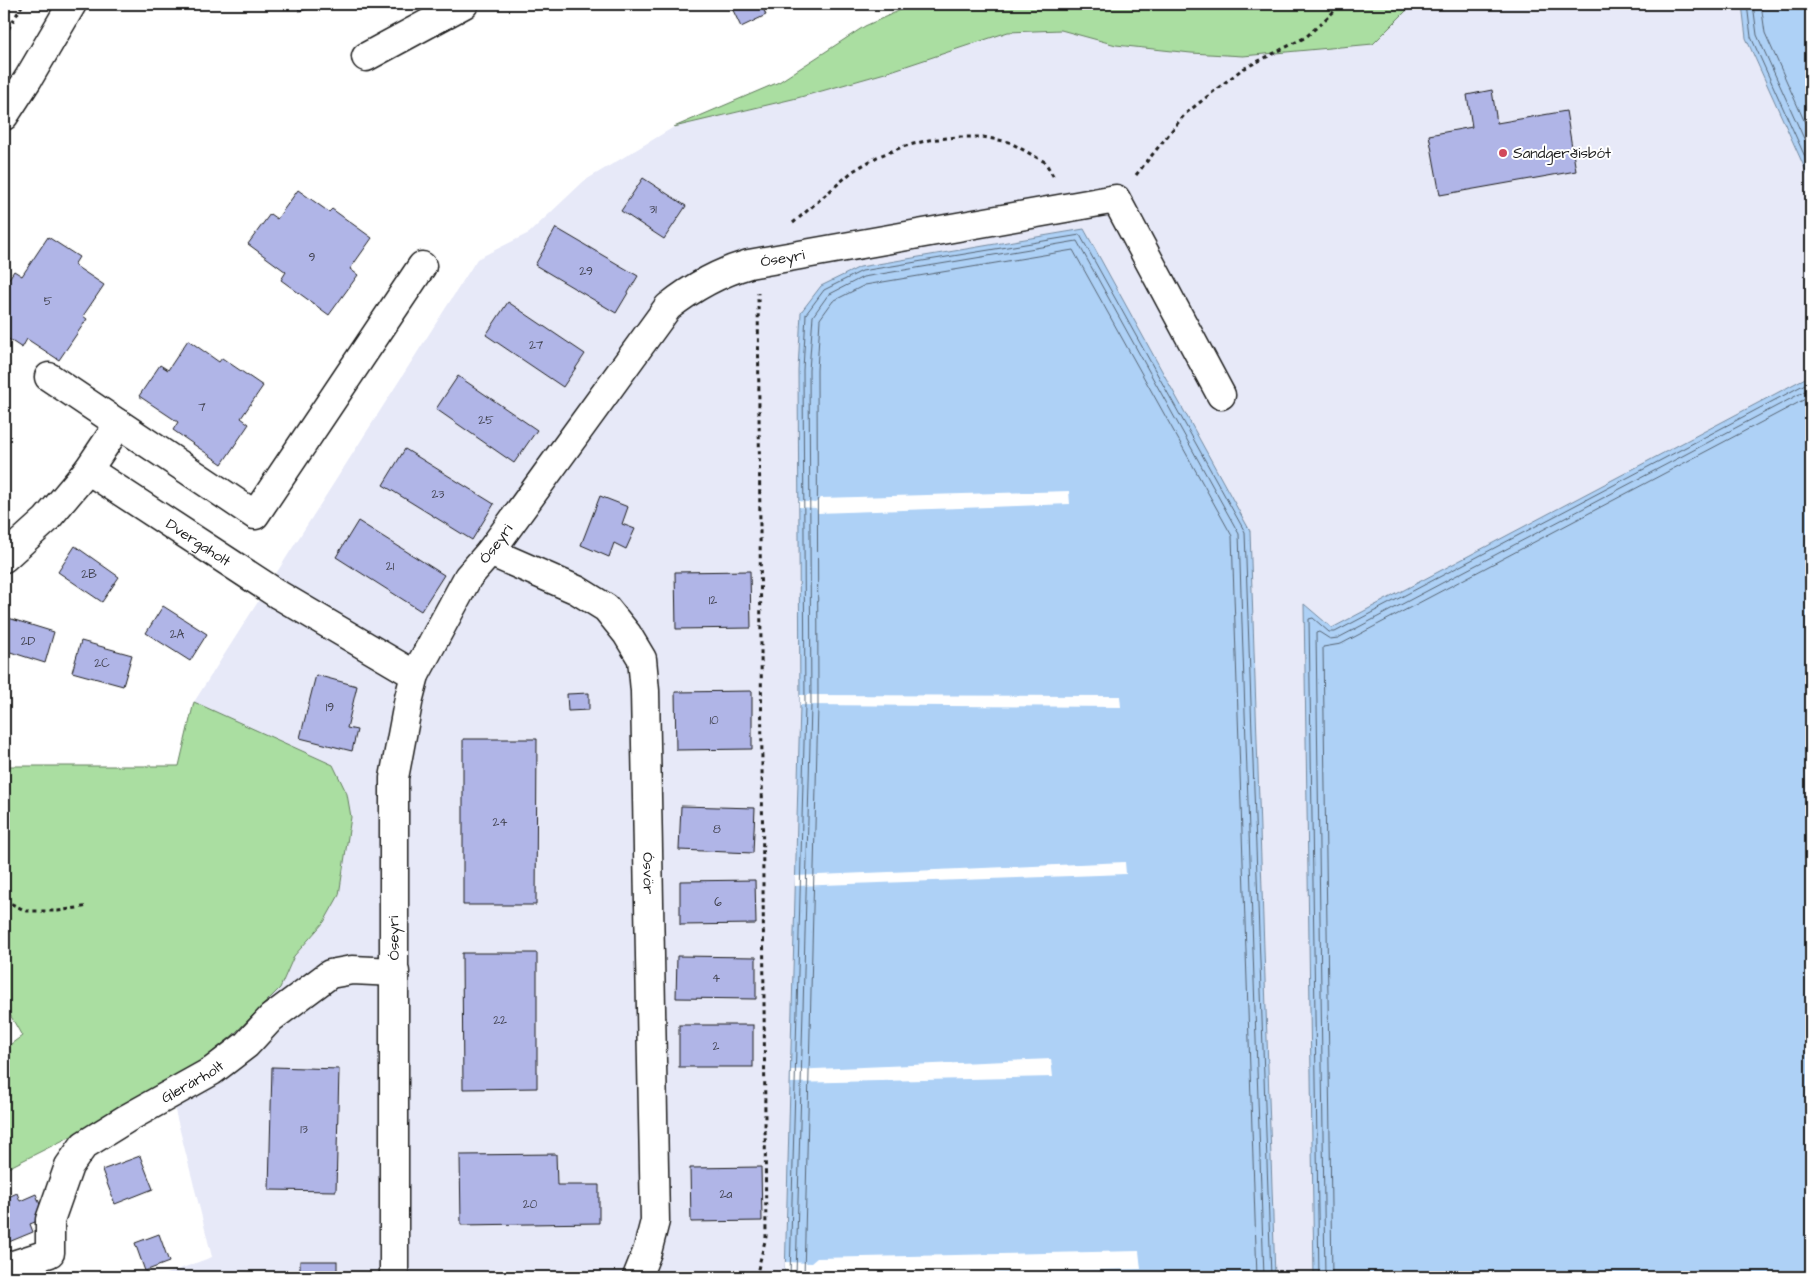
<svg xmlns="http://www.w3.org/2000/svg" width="1815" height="1281" viewBox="0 0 1815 1281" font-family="'Architects Daughter',sans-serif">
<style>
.built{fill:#e7e9f8}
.green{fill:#aadea1;stroke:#637d5e}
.water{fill:#aed1f6;stroke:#74899f}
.pier{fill:#fff}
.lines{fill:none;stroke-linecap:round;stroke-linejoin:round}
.shore{stroke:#566473;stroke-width:1}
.building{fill:#b0b5e7;stroke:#1c1c1c}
.minor-casing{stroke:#1c1c1c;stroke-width:31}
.path{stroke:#1c1c1c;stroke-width:3;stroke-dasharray:4 4;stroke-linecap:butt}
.minor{stroke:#fff;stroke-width:28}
.poi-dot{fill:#d1495b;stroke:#fff;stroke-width:2}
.labels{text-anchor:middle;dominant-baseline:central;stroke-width:4;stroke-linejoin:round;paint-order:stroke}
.number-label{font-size:12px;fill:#41424f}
.poi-label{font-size:15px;fill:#1c1c1c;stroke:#fff;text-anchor:start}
.street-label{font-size:15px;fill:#1c1c1c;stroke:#fff}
</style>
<rect width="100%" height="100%" fill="#fff"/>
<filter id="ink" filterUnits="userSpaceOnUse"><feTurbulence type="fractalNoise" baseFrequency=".02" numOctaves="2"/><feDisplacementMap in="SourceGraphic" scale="10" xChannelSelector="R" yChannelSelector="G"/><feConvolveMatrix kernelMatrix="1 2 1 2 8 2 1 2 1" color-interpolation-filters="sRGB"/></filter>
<g filter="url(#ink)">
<!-- built -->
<polygon class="built" points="1413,4 1742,4 1746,38 1811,182 1811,375 1332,628 1304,604 1314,1277 1275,1277 1250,531 1084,229 860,267 801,312 798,370 800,705 785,1277 158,1277 212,1257 169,1087 232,1036 280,988 294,956 324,922 345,849 351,817 333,765 194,702 477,259 529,233 584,181 674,127 797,98 885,73 1008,32 1061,30 1116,45 1191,53 1243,56 1373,44"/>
<!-- green -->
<g class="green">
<polygon points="914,4 1413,4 1373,44 1243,56 1191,53 1116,45 1061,30 1008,32 885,73 797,98 674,127 779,82 865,26"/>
<polygon points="194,702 333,765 347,794 351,817 339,895 324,922 294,956 280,988 232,1036 169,1087 4,1170 4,1049 22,1036 4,1004 4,766 179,766"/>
</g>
<!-- water -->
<g class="water">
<polygon points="1742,4 1811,4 1811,182 1746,38"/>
<polygon points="1084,229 1250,531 1275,1277 785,1277 800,705 798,370 801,312 821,286 860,267"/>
<polygon points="1811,375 1811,1277 1314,1277 1304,604 1332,628"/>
</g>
<!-- pier -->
<g class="pier">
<polygon points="1069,491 1070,504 818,513 816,508 799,507 799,501 815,503 821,498"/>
<polygon points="800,695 1120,696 1121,707 800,705"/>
<polygon points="1125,862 1126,874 795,886 795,876"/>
<polygon points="1051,1059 1053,1077 791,1083 791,1070"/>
<polygon points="1139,1251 1141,1269 835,1277 816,1277 810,1273 785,1274 785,1262 811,1263 817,1258"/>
</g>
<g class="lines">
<!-- shore -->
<g class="shore">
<polyline points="1747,4 1751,37 1811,170"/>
<polyline points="1753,4 1757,35 1811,154"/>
<polyline points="1761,4 1765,33 1811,136"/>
<polyline points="790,1277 805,705 803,370 806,314 824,290 862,271 1080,235 1245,532 1271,1277"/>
<polyline points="796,1277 811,705 809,370 813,316 828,295 863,277 1077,241 1239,534 1264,1277"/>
<polyline points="804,1277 818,705 817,370 820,319 833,301 865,285 1073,250 1232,536 1257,1277"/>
<polyline points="1319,1277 1309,619 1313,618 1329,632 1335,632 1811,381"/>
<polyline points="1325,1277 1316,633 1319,632 1330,639 1338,638 1811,388"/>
<polyline points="1332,1277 1323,647 1341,644 1811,396"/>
</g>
</g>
<!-- building -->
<g class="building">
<polygon points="298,4 329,4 299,11"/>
<polygon points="730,4 767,4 762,6 766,15 741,27"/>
<polygon points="1492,90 1497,123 1566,111 1576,171 1440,195 1429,135 1472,127 1467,95"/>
<polygon points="643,178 686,206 664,239 621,211"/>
<polygon points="298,190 329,212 332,209 372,238 350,269 358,275 329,315 281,280 286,272 248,244 270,214 277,219"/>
<polygon points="556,228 638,276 616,313 535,265"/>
<polygon points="48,237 79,257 74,265 104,285 83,316 87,319 59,360 27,339 22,348 4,336 4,286 14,271 22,276"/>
<polygon points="508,302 585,354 563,387 486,335"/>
<polygon points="188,340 219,362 222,358 263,386 241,418 249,424 222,464 173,430 178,422 139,396 160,365 168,370"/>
<polygon points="458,376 537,430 514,463 436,409"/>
<polygon points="405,449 494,504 472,540 383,485"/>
<polygon points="600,496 628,507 622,524 635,529 626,549 614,543 609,557 581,545"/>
<polygon points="358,521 444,575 421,611 336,557"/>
<polygon points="75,546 119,577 102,602 58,572"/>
<polygon points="750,571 751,628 676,629 675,572"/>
<polygon points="163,606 207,634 190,661 146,633"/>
<polygon points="5,617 54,632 45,663 4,650 4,622"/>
<polygon points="81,641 132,655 123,686 72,672"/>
<polygon points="316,675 357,686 347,728 357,730 352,751 300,738"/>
<polygon points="752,691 752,749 676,750 675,692"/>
<polygon points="589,693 589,710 568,711 567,694"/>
<polygon points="463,739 537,739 536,905 463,905"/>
<polygon points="681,806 755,808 753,853 679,850"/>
<polygon points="755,880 756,924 680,925 680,881"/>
<polygon points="462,953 537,953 537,1088 463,1089"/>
<polygon points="677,956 756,957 756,999 676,998"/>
<rect x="679" y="1025" width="74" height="42"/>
<polygon points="272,1067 339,1069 336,1191 269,1190"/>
<polygon points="556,1154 557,1185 599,1185 599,1223 461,1225 460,1155"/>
<polygon points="140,1156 153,1189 115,1204 102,1170"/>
<polygon points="761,1167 762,1221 691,1222 690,1168"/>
<polygon points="17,1193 20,1201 36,1194 45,1218 30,1224 33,1232 4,1244 4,1199"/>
<polygon points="159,1234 169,1262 145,1271 135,1243"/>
<rect x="300" y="1261" width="37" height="16"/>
</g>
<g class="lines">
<defs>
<g id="minor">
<polyline points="366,57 464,4"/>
<polyline points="4,116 28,79 72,4"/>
<polyline points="49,377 119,424"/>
<polyline points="88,470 119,424 255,515 422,266"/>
<path id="s1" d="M490,552L577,590L606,608L627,634L642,659L645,691L655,1221L647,1252L637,1277"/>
<path id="s2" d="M4,558L46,520L88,470L279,595L415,675"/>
<path id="s3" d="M4,1268L50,1253V1220L69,1166L84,1145L126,1119L212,1071L246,1045L271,1018L330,974L352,970L395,972"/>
<path id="s4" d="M394,1277V778L409,698L415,675L468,577L490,552L668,307C693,287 718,273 749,264L1116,199L1221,395"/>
</g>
</defs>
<!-- minor casing -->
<use href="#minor" class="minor-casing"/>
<!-- path -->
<g class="path">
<polyline points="4,36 23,4"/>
<polyline points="1136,175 1185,114 1241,70 1306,37 1342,4"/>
<polyline points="793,223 853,171 877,157 902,147 929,140 957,137 983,137 1009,142 1045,162 1055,179"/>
<polyline points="4,900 26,911 58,911 89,906"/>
<polyline points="756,1277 766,1237 758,293"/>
</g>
<!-- minor -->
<use href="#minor" class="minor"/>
</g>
</g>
<!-- markers -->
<circle class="poi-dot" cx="1503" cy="153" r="5"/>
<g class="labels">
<!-- number labels -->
<g class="number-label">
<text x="653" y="209">31</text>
<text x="312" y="257">9</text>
<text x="586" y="271">29</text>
<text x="48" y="301">5</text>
<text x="536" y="345">27</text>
<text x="202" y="407">7</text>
<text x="486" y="420">25</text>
<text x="438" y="494">23</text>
<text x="390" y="566">21</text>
<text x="89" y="574">2B</text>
<text x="713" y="600">12</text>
<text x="177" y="634">2A</text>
<text x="28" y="641">2D</text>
<text x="102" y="663">2C</text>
<text x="330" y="707">19</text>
<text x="714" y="720">10</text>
<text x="500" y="822">24</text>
<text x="717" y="829">8</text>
<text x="718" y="902">6</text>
<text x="716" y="978">4</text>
<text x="500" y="1020">22</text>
<text x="716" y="1046">2</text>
<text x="304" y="1129">13</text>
<text x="726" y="1194">2a</text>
<text x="530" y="1204">20</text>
</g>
<!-- poi labels -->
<g class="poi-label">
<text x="1513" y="153">Sandgerðisbót</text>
</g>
<!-- street labels -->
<g class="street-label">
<text stroke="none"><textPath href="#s4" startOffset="1178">Óseyri</textPath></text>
<text stroke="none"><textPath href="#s2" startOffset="254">Dvergaholt</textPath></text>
<text stroke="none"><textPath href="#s4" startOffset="759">Óseyri</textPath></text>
<text stroke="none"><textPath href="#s1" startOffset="406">Ósvör</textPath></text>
<text transform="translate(394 938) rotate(-91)">Óseyri</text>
<text stroke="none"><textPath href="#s3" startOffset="290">Glerárholt</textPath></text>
</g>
</g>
<!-- margin -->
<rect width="1815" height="1281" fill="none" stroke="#fff" stroke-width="20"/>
<rect x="10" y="10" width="1795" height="1261" fill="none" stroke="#1c1c1c" stroke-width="2" filter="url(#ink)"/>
</svg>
